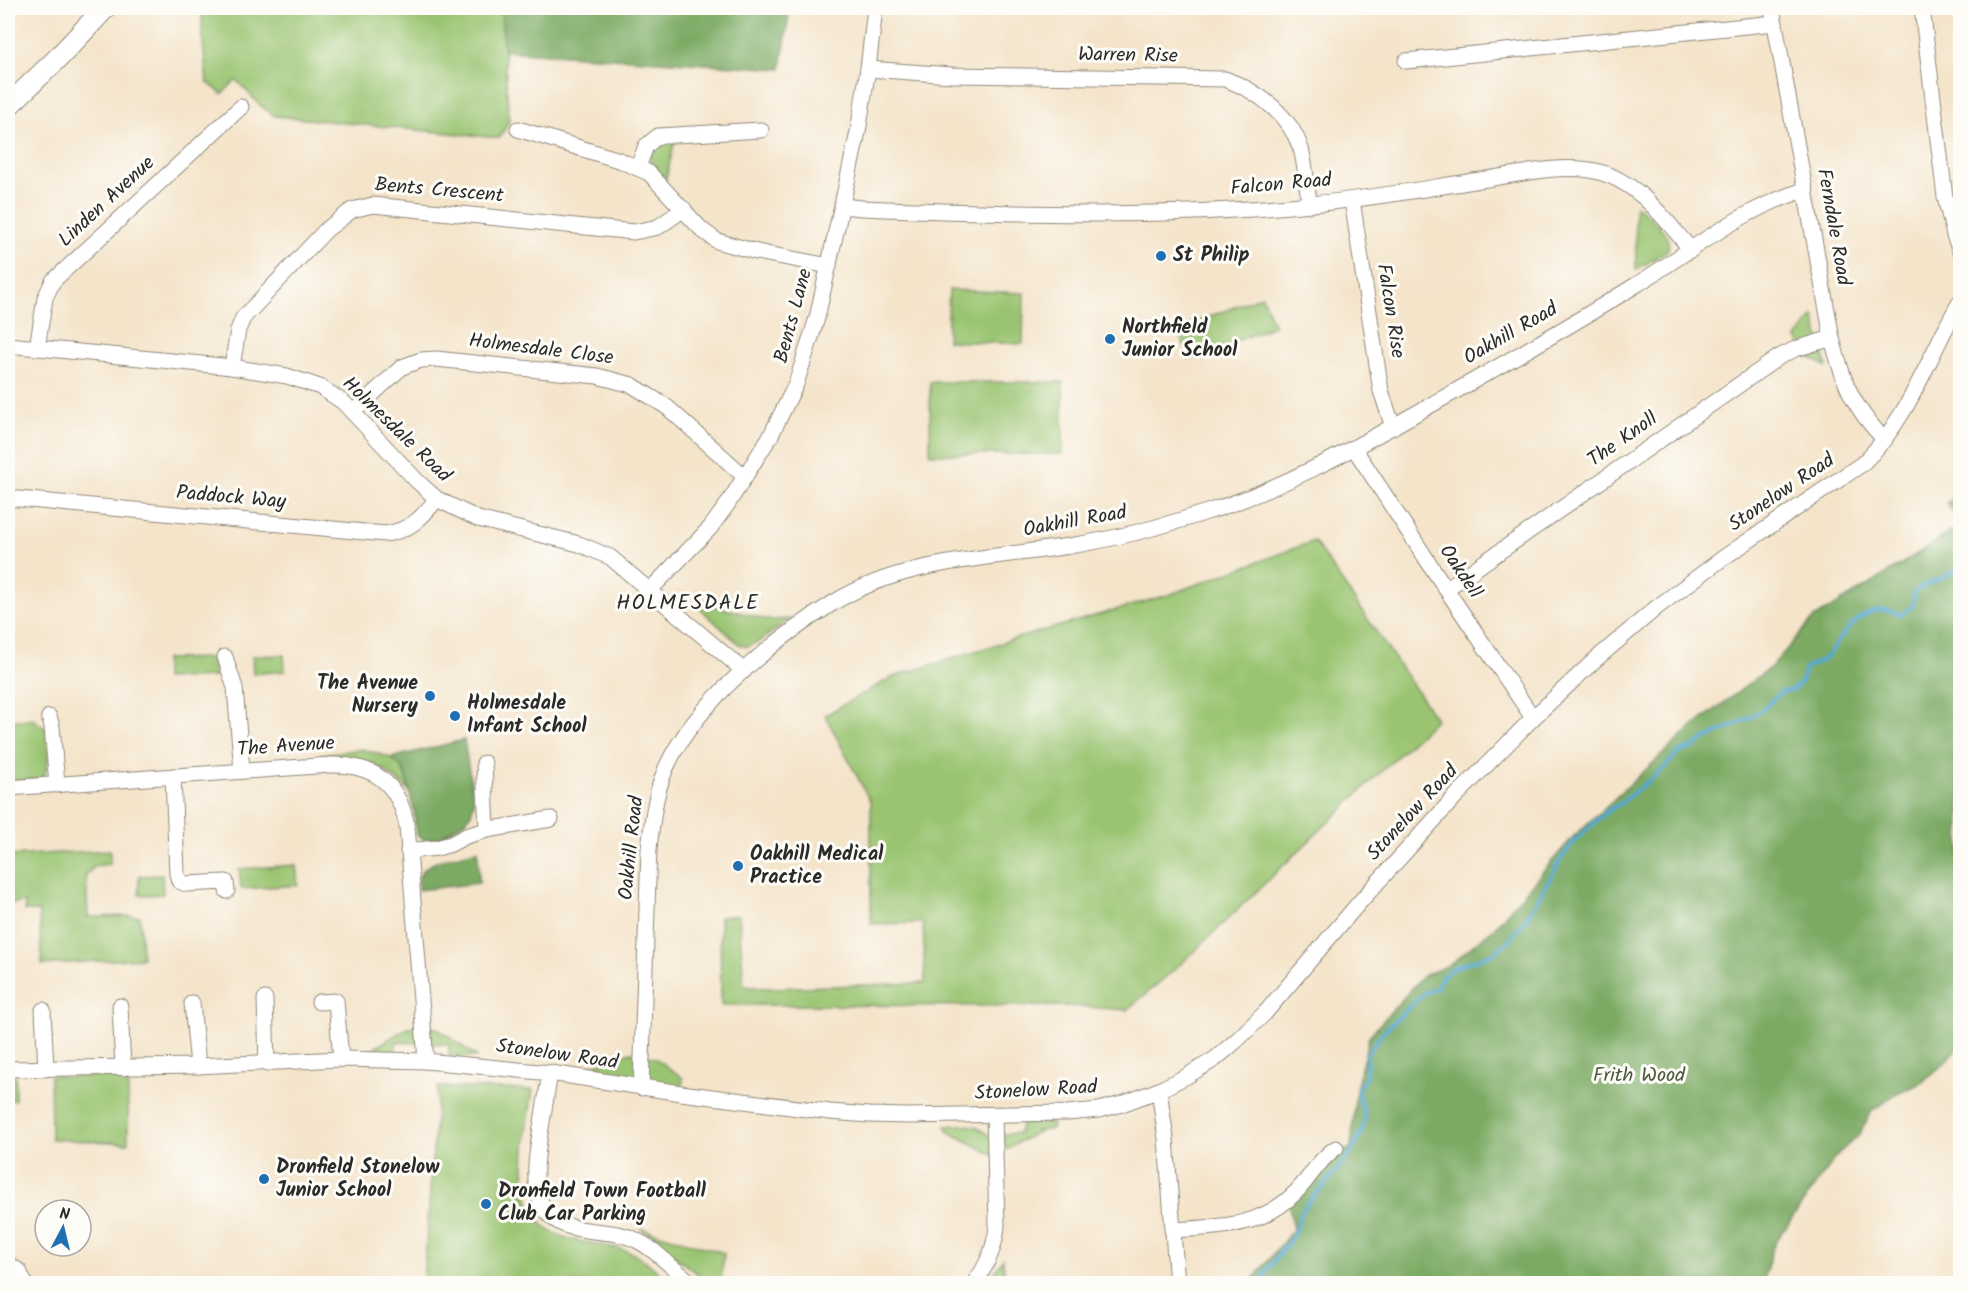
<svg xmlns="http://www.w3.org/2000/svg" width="1968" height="1291" viewBox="0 0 1968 1291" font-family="Kalam,sans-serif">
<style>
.green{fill:#9ac471;stroke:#62784e;stroke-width:1.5}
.forest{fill:#7baa63;stroke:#536a47;stroke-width:1.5}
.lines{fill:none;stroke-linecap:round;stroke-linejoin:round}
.stream{stroke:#55a7d0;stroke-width:4}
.minor-casing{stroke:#90887a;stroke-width:17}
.secondary-casing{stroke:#90887a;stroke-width:23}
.minor{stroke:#fff;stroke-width:15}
.secondary{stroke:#fff;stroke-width:21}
.poi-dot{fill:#1f6fb2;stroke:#fdfcf7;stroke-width:2}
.labels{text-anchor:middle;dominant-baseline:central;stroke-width:6;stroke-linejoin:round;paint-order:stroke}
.street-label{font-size:20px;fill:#2b2b2b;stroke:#fdfcf7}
.poi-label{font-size:20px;font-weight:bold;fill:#2b2b2b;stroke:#fdfcf7;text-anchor:start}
.park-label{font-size:20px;fill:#4c5940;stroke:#fdfcf7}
.neighbourhood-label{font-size:21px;letter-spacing:1.5px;fill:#2b2b2b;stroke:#fdfcf7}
</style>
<rect width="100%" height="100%" fill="#fdfcf7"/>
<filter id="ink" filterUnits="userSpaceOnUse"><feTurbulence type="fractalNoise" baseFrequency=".0167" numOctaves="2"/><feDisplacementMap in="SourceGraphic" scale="12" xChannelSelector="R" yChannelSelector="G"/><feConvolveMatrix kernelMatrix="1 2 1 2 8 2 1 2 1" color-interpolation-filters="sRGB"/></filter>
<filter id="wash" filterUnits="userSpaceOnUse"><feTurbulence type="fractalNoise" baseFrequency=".008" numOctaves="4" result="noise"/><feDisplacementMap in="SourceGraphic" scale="24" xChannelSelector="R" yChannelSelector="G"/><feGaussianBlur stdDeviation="1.35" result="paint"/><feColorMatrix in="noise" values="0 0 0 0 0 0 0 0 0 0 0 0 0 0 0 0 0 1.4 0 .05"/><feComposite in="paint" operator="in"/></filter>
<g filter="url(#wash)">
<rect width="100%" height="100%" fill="#f4e4ca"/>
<!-- green -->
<g class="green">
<polygon points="202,8 501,8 509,122 499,138 275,116 262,107 236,80 222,94 207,82 202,33"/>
<polygon points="675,140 666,179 652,165 650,159 657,144"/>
<path d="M1635,205C1646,214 1676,235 1667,251L1636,270Z"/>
<polygon points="949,290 1024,293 1023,344 947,341"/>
<polygon points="1262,296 1274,326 1190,359 1178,329"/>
<polygon points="1814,316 1827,367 1806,356 1797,338"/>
<rect x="930" y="382" width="133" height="72"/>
<polygon points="1314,541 1436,719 1183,962 1127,1010 1073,1006 721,1005 720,917 739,915 744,986 768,988 925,983 923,923 871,924 871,803 825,715 893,677 1014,639 1168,595"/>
<polygon points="694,603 706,603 767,620 790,619 760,641 747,647 739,644"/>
<polygon points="284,655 285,671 253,674 252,656"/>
<polygon points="213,658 215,677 165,679 165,659"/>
<path d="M33,719L46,729C47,746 52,764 42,779L8,781V721Z"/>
<path d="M362,749C395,759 401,756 410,792C378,761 364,758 320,755Z"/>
<polygon points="110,850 110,864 95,866 86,875 88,917 140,916 142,958 42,965 39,911 25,911 25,902 8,904 8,856"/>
<polygon points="296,865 298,885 241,889 239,869"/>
<polygon points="162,875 163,894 139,895 139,876"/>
<polygon points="407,1028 437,1028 477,1057 449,1056 449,1044 396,1042 395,1053 366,1053"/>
<polygon points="631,1052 655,1058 683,1078 682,1087 587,1072 590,1066"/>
<polygon points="16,1076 15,1100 8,1100 8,1077"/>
<polygon points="50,1076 128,1077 128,1143 51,1139"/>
<path d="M438,1087L533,1090C527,1132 508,1212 556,1234C582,1246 610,1242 636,1255C649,1261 659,1275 672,1283H423Z"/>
<path d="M1022,1123H1052L1051,1129L1039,1131L995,1156L947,1131L946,1126C963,1125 975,1122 988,1135L1019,1133Z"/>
<path d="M640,1228L724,1253L721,1283C702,1284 657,1240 640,1228Z"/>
<polygon points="1003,1259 1005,1283 988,1283"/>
</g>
<!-- forest -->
<g class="forest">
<polygon points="501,8 779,8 790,9 781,69 504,51"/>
<polygon points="1960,492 1960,525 1947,503"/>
<polygon points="1960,526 1960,1045 1947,1061 1921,1083 1897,1094 1872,1111 1858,1136 1839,1153 1806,1198 1773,1246 1763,1283 1239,1284 1254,1278 1293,1230 1289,1206 1336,1157 1351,1147 1356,1089 1369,1036 1423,976 1449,965 1494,928 1574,836 1691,728 1772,666 1814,618 1869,585"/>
<polygon points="464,740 474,802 471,813 466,821 439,838 425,840 418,836 416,832 414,811 404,769 391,758"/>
<path d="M478,850L479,883L418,890C418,883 418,877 422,871C431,860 464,854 478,850Z"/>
</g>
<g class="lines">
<!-- stream -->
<path class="stream" d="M1254,1284L1261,1282C1268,1265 1280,1254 1290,1240C1297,1230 1299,1214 1305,1206C1323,1184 1343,1168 1357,1142C1361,1133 1365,1125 1364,1115C1362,1098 1350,1093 1366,1078L1367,1054L1382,1033L1424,993L1436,988L1442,977L1453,968L1494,953L1510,940L1529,914L1563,856L1576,839L1607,811L1621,803L1662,770L1679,752L1693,748L1699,742L1744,721L1763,709L1781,692L1793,690L1801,682L1805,669C1811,665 1820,662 1826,657C1830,654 1834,647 1837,642C1854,620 1872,601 1901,615L1913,606L1914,592C1931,579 1946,580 1960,567"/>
</g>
</g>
<g filter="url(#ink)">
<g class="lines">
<defs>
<g id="minor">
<path d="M1772,8L1832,338C1843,382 1853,408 1885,440"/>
<polyline points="1922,8 1945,197 1954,235 1960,251"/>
<polyline points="1406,61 1775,23"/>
<path d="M868,69L952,75L1225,79C1258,91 1290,115 1301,149C1306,167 1307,186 1309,205"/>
<polyline points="518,129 619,160 649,173 702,230 717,241 757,252 829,266"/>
<polyline points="638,167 646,146 658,136 761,130"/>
<polyline points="1352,200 1381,391 1393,427"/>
<path d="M842,206L862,208C1013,214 1160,219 1311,204C1370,199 1428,188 1487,179C1520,174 1557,165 1590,170C1635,177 1665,219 1691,250"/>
<polyline points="8,345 232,367 287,376 320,387 343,402 417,481 437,499 478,519 579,544 610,557 744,671"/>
<polyline points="37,348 45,298 53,281 241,107"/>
<polyline points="232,367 238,330 243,318 326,230 352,210 373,205 634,232 658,227 684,209"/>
<polyline points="353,412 402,367 421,360 436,359 597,376 632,385 667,407 745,477"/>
<polyline points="1354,448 1446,589 1533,718"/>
<path d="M8,498L385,534C412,530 421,518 437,499"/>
<polyline points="1446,589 1779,357 1795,349 1832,338"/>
<polyline points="650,590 710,528 727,505 771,435 796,384 817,318 858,132 868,69 875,8"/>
<polyline points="225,657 235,688 242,771"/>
<polyline points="49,717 52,726 57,785"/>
<polyline points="484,763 487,830"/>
<polyline points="173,776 177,874 179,881 186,884 226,882 227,891"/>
<path d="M8,788L331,765C374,764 399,784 407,826L426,1061"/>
<polyline points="408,851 437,848 451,844 466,836 487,830 551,819"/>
<polyline points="265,999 267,1064"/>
<polyline points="319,1002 336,1001 341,1059"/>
<polyline points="192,1003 198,1066"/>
<polyline points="120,1006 123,1068"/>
<polyline points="43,1010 46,1069"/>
<path d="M8,1069L198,1066L341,1059L426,1061L550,1073L681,1093L830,1112L869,1115L908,1116L1067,1113L1099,1110L1122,1104L1159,1090L1187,1076L1215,1059L1236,1041L1265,1013L1358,904L1454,798L1533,718L1595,660L1656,608L1723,558L1862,464C1909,420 1928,356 1960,302"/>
<path d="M550,1073C547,1091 544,1109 541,1128C536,1160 525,1209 565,1225C588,1234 614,1229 636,1240C658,1250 673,1271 694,1284"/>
<path d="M641,1088L649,849C652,822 655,793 666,768C695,703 774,640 833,603C904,559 989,559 1069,546C1115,539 1160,527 1204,513C1285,488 1358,446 1431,405C1500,366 1569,327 1636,285C1691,251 1743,208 1805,190"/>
<polyline points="1159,1090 1166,1139 1177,1284"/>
<path d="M1172,1230C1219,1227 1261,1228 1296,1192C1310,1178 1320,1158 1336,1148"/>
<polyline points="8,1264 19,1271 25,1284"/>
<path d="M974,1284C987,1265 995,1248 997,1226L994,1115"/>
</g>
<polyline id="secondary" points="8,106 58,58 105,8"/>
</defs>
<!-- minor casing -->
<use href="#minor" class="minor-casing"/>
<!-- secondary casing -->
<use href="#secondary" class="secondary-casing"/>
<!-- minor -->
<use href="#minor" class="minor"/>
<!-- secondary -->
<use href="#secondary" class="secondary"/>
</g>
</g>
<!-- markers -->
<g class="poi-dot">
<circle cx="1161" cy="256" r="6"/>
<circle cx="1110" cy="339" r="6"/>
<circle cx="430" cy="696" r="6"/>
<circle cx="455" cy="716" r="6"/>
<circle cx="738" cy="866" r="6"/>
<circle cx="264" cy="1179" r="6"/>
<circle cx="486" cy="1204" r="6"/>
</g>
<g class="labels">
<!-- street labels -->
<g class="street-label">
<text transform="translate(1128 56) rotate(1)">Warren Rise</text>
<text transform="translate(1281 185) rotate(-5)">Falcon Road</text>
<text transform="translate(439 191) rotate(5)">Bents Crescent</text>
<text transform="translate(107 202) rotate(-43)">Linden Avenue</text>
<text transform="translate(1833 227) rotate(80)">Ferndale Road</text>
<text transform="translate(1390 311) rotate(81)">Falcon Rise</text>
<text transform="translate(794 316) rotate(-75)">Bents Lane</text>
<text transform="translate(1511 334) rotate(-30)">Oakhill Road</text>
<text transform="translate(541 350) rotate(7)">Holmesdale Close</text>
<text transform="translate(396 430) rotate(44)">Holmesdale Road</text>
<text transform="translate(1623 440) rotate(-35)">The Knoll</text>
<text transform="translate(1782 493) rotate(-34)">Stonelow Road</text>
<text transform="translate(231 498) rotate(5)">Paddock Way</text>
<text transform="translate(1075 522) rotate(-10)">Oakhill Road</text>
<text transform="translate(1460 572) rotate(56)">Oakdell</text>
<text transform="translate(286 747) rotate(-4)">The Avenue</text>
<text transform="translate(1413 813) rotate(-47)">Stonelow Road</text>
<text transform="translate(632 848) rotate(-84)">Oakhill Road</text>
<text transform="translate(557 1055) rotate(8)">Stonelow Road</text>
<text transform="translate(1036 1091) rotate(-3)">Stonelow Road</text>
</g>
<!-- poi labels -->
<g class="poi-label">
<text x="1173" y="256">St Philip</text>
<text x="1122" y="328">Northfield<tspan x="1122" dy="23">Junior School</tspan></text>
<text x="418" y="684" text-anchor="end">The Avenue<tspan x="418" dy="23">Nursery</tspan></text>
<text x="467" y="704">Holmesdale<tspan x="467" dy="23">Infant School</tspan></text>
<text x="750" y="855">Oakhill Medical<tspan x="750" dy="23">Practice</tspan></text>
<text x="276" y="1168">Dronfield Stonelow<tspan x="276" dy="23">Junior School</tspan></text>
<text x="498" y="1192">Dronfield Town Football<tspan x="498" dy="23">Club Car Parking</tspan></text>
</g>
<!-- park labels -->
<g class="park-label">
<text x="1639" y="1076">Frith Wood</text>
</g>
<!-- neighbourhood labels -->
<g class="neighbourhood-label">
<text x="688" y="603">HOLMESDALE</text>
</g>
</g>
<!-- margin -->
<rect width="1968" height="1291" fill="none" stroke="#fdfcf7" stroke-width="30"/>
<!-- north arrow -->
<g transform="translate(63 1228) rotate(7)"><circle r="28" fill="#fdfcf7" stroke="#a9a8a5" stroke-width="1.5"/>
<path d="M0-4.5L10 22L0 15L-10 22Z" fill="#1f6fb2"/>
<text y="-9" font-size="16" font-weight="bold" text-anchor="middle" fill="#2b2b2b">N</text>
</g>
</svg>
